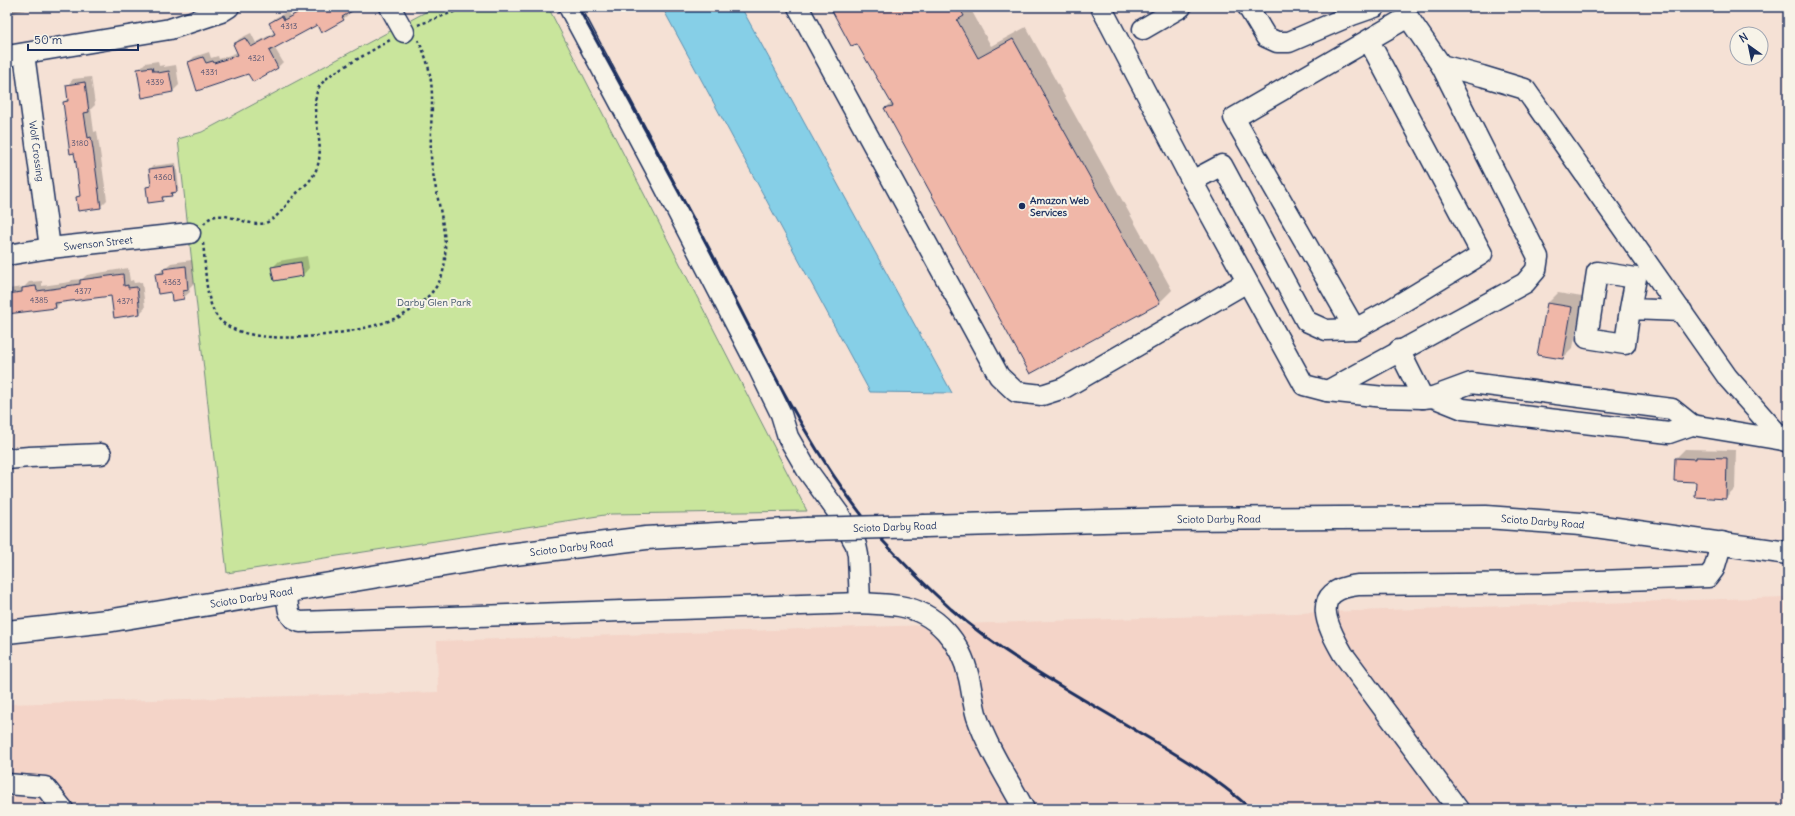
<svg xmlns="http://www.w3.org/2000/svg" width="1795" height="816" viewBox="0 0 1795 816" font-family="Delius,sans-serif">
<style>
.built{fill:#f4d4c8}
.green{fill:#c9e59c;stroke:#728a7d}
.water{fill:#86cfe7;stroke:#5b8fb0}
.shadow{fill:#0003}
.building{fill:#f0b7a8;stroke:#1b2f5e}
.lines{fill:none;stroke-linecap:round;stroke-linejoin:round}
.minor-casing{stroke:#1b2f5e;stroke-width:23}
.major-casing{stroke:#1b2f5e;stroke-width:25}
.path{stroke:#1b2f5e;stroke-width:2.5;stroke-dasharray:3 3;stroke-linecap:butt}
.minor{stroke:#f7f3e8;stroke-width:20}
.major{stroke:#f7f3e8;stroke-width:22}
.rail{stroke:#1b2f5e;stroke-width:3}
.major-bridge-casing{stroke:#1b2f5e;stroke-width:25;stroke-linecap:butt}
.major-bridge{stroke:#f7f3e8;stroke-width:22}
.poi-dot{fill:#1b2f5e;stroke:#f7f3e8;stroke-width:1.5}
.labels{text-anchor:middle;dominant-baseline:central;stroke-width:4;stroke-linejoin:round;paint-order:stroke}
.number-label{font-size:8px;fill:#505170}
.street-label{font-size:10px;fill:#1b2f5e;stroke:#f7f3e8}
.poi-label{font-size:10px;font-weight:bold;fill:#1b2f5e;stroke:#f7f3e8;text-anchor:start}
.park-label{font-size:10px;fill:#3e536a;stroke:#f7f3e8}
</style>
<rect width="100%" height="100%" fill="#f5e1d5"/>
<filter id="ink" filterUnits="userSpaceOnUse"><feTurbulence type="fractalNoise" baseFrequency=".025" numOctaves="2"/><feDisplacementMap in="SourceGraphic" scale="8" xChannelSelector="R" yChannelSelector="G"/><feConvolveMatrix kernelMatrix="1 2 1 2 8 2 1 2 1" color-interpolation-filters="sRGB"/></filter>
<g filter="url(#ink)">
<!-- built -->
<polygon class="built" points="1788,597 1788,809 7,809 7,704 438,692 437,641"/>
<!-- green -->
<polygon class="green" points="435,7 548,7 807,511 611,514 227,573 178,139 202,132"/>
<!-- water -->
<polygon class="water" points="662,7 741,7 952,393 870,392"/>
<!-- shadow -->
<g class="shadow">
<polygon points="7,7 29,7 25,10 16,12 11,16 7,17"/>
<polygon points="305,7 356,7 348,13 349,14 343,19 317,23 274,47 283,62 277,68 249,73 189,62 194,57 209,52 211,58 218,56 219,59 238,52 234,45 239,39 251,33 256,43 275,32 270,23 275,18 287,12 290,16"/>
<polygon points="831,7 971,7 970,8 991,46 1026,27 1172,290 1159,303 886,108 892,102 858,43"/>
<polygon points="158,61 159,66 164,65 164,67 176,65 179,85 172,92 138,70 145,63"/>
<polygon points="91,77 95,105 91,109 94,132 97,131 107,200 100,207 77,198 81,194 77,163 64,102 69,97 67,86 73,79"/>
<polygon points="176,163 179,188 171,195 165,196 162,200 147,187 152,184 150,169 153,166"/>
<polygon points="307,256 309,268 303,275 272,268 279,261"/>
<polygon points="192,260 194,283 189,288 190,292 183,298 172,291 156,275 171,263"/>
<polygon points="128,268 130,281 133,280 134,283 142,282 145,308 140,313 112,295 61,302 56,307 7,313 7,289 24,287 29,282 42,281 42,286 70,282 72,280 82,279 87,275"/>
<polygon points="1558,293 1582,297 1573,348 1563,358 1548,303"/>
<polygon points="1685,449 1736,450 1735,489 1726,498 1697,481 1675,480 1676,458"/>
</g>
<!-- building -->
<g class="building">
<polygon points="308,7 359,7 342,17 344,20 321,33 317,25 269,51 278,68 253,82 248,74 197,91 188,62 203,57 206,63 213,61 214,63 238,55 233,44 245,38 251,47 275,34 269,23 282,16 284,20"/>
<polygon points="830,7 959,7 964,16 957,20 978,58 1013,39 1160,303 1030,374 884,108 893,106 857,44 851,46"/>
<polygon points="152,67 153,71 157,71 158,73 169,71 173,92 142,98 137,69"/>
<polygon points="85,82 89,112 84,113 88,138 91,137 93,149 101,208 78,211 76,197 80,196 76,163 74,153 70,154 63,102 68,101 66,85"/>
<polygon points="174,166 177,192 171,193 172,196 162,197 163,201 148,203 146,187 151,186 149,169"/>
<polygon points="301,262 303,276 274,281 271,267"/>
<polygon points="186,266 188,290 183,291 184,299 172,301 171,292 158,294 155,274 164,273 163,269"/>
<polygon points="123,274 124,286 128,285 128,288 137,287 140,314 114,318 111,296 55,303 56,308 7,314 7,294 22,292 22,288 36,286 37,291 66,287 66,286 80,284 80,280"/>
<polygon points="1547,303 1572,307 1563,359 1537,355"/>
<polygon points="1696,457 1727,458 1726,499 1695,497 1696,482 1674,481 1675,458 1696,459"/>
</g>
<g class="lines">
<defs>
<g id="minor">
<polyline points="390,7 404,32"/>
<polyline points="569,7 655,168 759,369 781,414 788,437 807,470 839,514 856,545 858,555 860,603"/>
<polyline points="798,7 999,376 1016,392 1042,395 1064,388 1247,282"/>
<polyline points="1101,7 1192,181 1304,385 1327,391 1384,397 1423,398 1433,397 1471,383 1672,409 1692,425"/>
<polyline points="1248,7 1266,37 1277,42 1289,42 1352,15 1375,7"/>
<polyline points="1143,29 1181,7"/>
<polyline points="1369,41 1482,254 1388,311 1355,329 1234,118 1408,17 1441,65 1482,76 1525,89 1728,378 1783,440 1788,442"/>
<path id="s1" d="M24,54L50,248"/>
<polyline points="7,56 170,29 221,12 229,7"/>
<polyline points="1192,181 1222,165 1306,321 1326,330 1355,329"/>
<path id="s2" d="M7,255L50,248L190,233"/>
<polyline points="1630,309 1625,344 1587,338 1597,272 1636,278 1630,309 1682,311"/>
<polyline points="1399,350 1423,398"/>
<polyline points="1327,391 1525,283 1536,270 1538,257 1441,65"/>
<polyline points="1433,397 1463,409 1669,433 1692,425 1783,440"/>
<polyline points="7,459 29,457 101,454"/>
<path d="M287,592C288,604 286,618 300,622L860,603C873,604 886,604 899,606C937,612 961,642 969,678C972,691 973,704 977,717C988,749 1008,779 1024,809"/>
<polyline points="7,784 45,787 63,809"/>
<path d="M1458,809L1343,654C1327,626 1308,590 1358,585L1544,583L1708,577L1714,569L1722,542"/>
</g>
<g id="major">
<path id="s3" d="M925,526L1176,519L1486,517L1581,524L1788,553"/>
<path id="s4" d="M7,632L107,621L499,556L646,538L806,529"/>
</g>
</defs>
<!-- minor casing -->
<use href="#minor" class="minor-casing"/>
<!-- major casing -->
<use href="#major" class="major-casing"/>
<!-- path -->
<g class="path">
<polyline points="418,25 467,7"/>
<path d="M204,224C219,203 246,229 265,223C279,218 286,204 296,194C301,189 307,184 311,179C332,150 307,117 318,89C321,83 327,78 332,74L390,40"/>
<path d="M203,243C206,265 204,302 219,319C249,352 357,334 394,319C411,313 434,295 441,278C454,244 433,192 431,156C429,112 440,82 418,40"/>
</g>
<!-- minor -->
<use href="#minor" class="minor"/>
<!-- major -->
<use href="#major" class="major"/>
<!-- rail -->
<path class="rail" d="M578,7C623,89 668,171 712,254C763,352 810,456 882,540C904,564 927,587 951,609C1006,657 1073,693 1135,730C1176,754 1215,777 1251,809"/>
<defs>
<polyline id="major-bridge" points="806,529 925,526"/>
</defs>
<!-- major-bridge casing -->
<use href="#major-bridge" class="major-bridge-casing"/>
<!-- major-bridge -->
<use href="#major-bridge" class="major-bridge"/>
</g>
</g>
<!-- markers -->
<circle class="poi-dot" cx="1022" cy="206" r="4"/>
<g class="labels">
<!-- number labels -->
<g class="number-label">
<text x="289" y="26">4313</text>
<text x="256" y="58">4321</text>
<text x="209" y="72">4331</text>
<text x="155" y="82">4339</text>
<text x="80" y="143">3180</text>
<text x="163" y="177">4360</text>
<text x="172" y="282">4363</text>
<text x="83" y="291">4377</text>
<text x="39" y="300">4385</text>
<text x="125" y="301">4371</text>
</g>
<!-- street labels -->
<g class="street-label">
<text stroke="none"><textPath href="#s1" startOffset="98">Wolf Crossing</textPath></text>
<text stroke="none"><textPath href="#s2" startOffset="92">Swenson Street</textPath></text>
<text stroke="none"><textPath href="#s3" startOffset="294">Scioto Darby Road</textPath></text>
<text stroke="none"><textPath href="#s3" startOffset="618">Scioto Darby Road</textPath></text>
<text transform="translate(895 527) rotate(-2)">Scioto Darby Road</text>
<text stroke="none"><textPath href="#s4" startOffset="571">Scioto Darby Road</textPath></text>
<text stroke="none"><textPath href="#s4" startOffset="247">Scioto Darby Road</textPath></text>
</g>
<!-- poi labels -->
<g class="poi-label">
<text x="1030" y="200">Amazon Web<tspan x="1030" dy="12">Services</tspan></text>
</g>
<!-- park labels -->
<g class="park-label">
<text x="434" y="302">Darby Glen Park</text>
</g>
</g>
<!-- margin -->
<rect width="1795" height="816" fill="none" stroke="#f7f3e8" stroke-width="24"/>
<rect x="12" y="12" width="1771" height="792" fill="none" stroke="#1b2f5e" stroke-width="1.5" filter="url(#ink)"/>
<!-- north arrow -->
<g transform="translate(1749 46) rotate(327)"><circle r="19" fill="#f7f3e8" stroke="#9fa5b1"/>
<path d="M0-3L7 15L0 10L-7 15Z" fill="#1b2f5e"/>
<text y="-6" font-size="11" font-weight="bold" text-anchor="middle" fill="#1b2f5e">N</text>
</g>
<!-- scale -->
<path d="M28 44v6h110v-6" fill="none" stroke="#1b2f5e" stroke-width="2"/>
<text x="34" y="44" font-size="12" fill="#1b2f5e" stroke="#f7f3e8" stroke-width="3" paint-order="stroke">50 m</text>
</svg>
